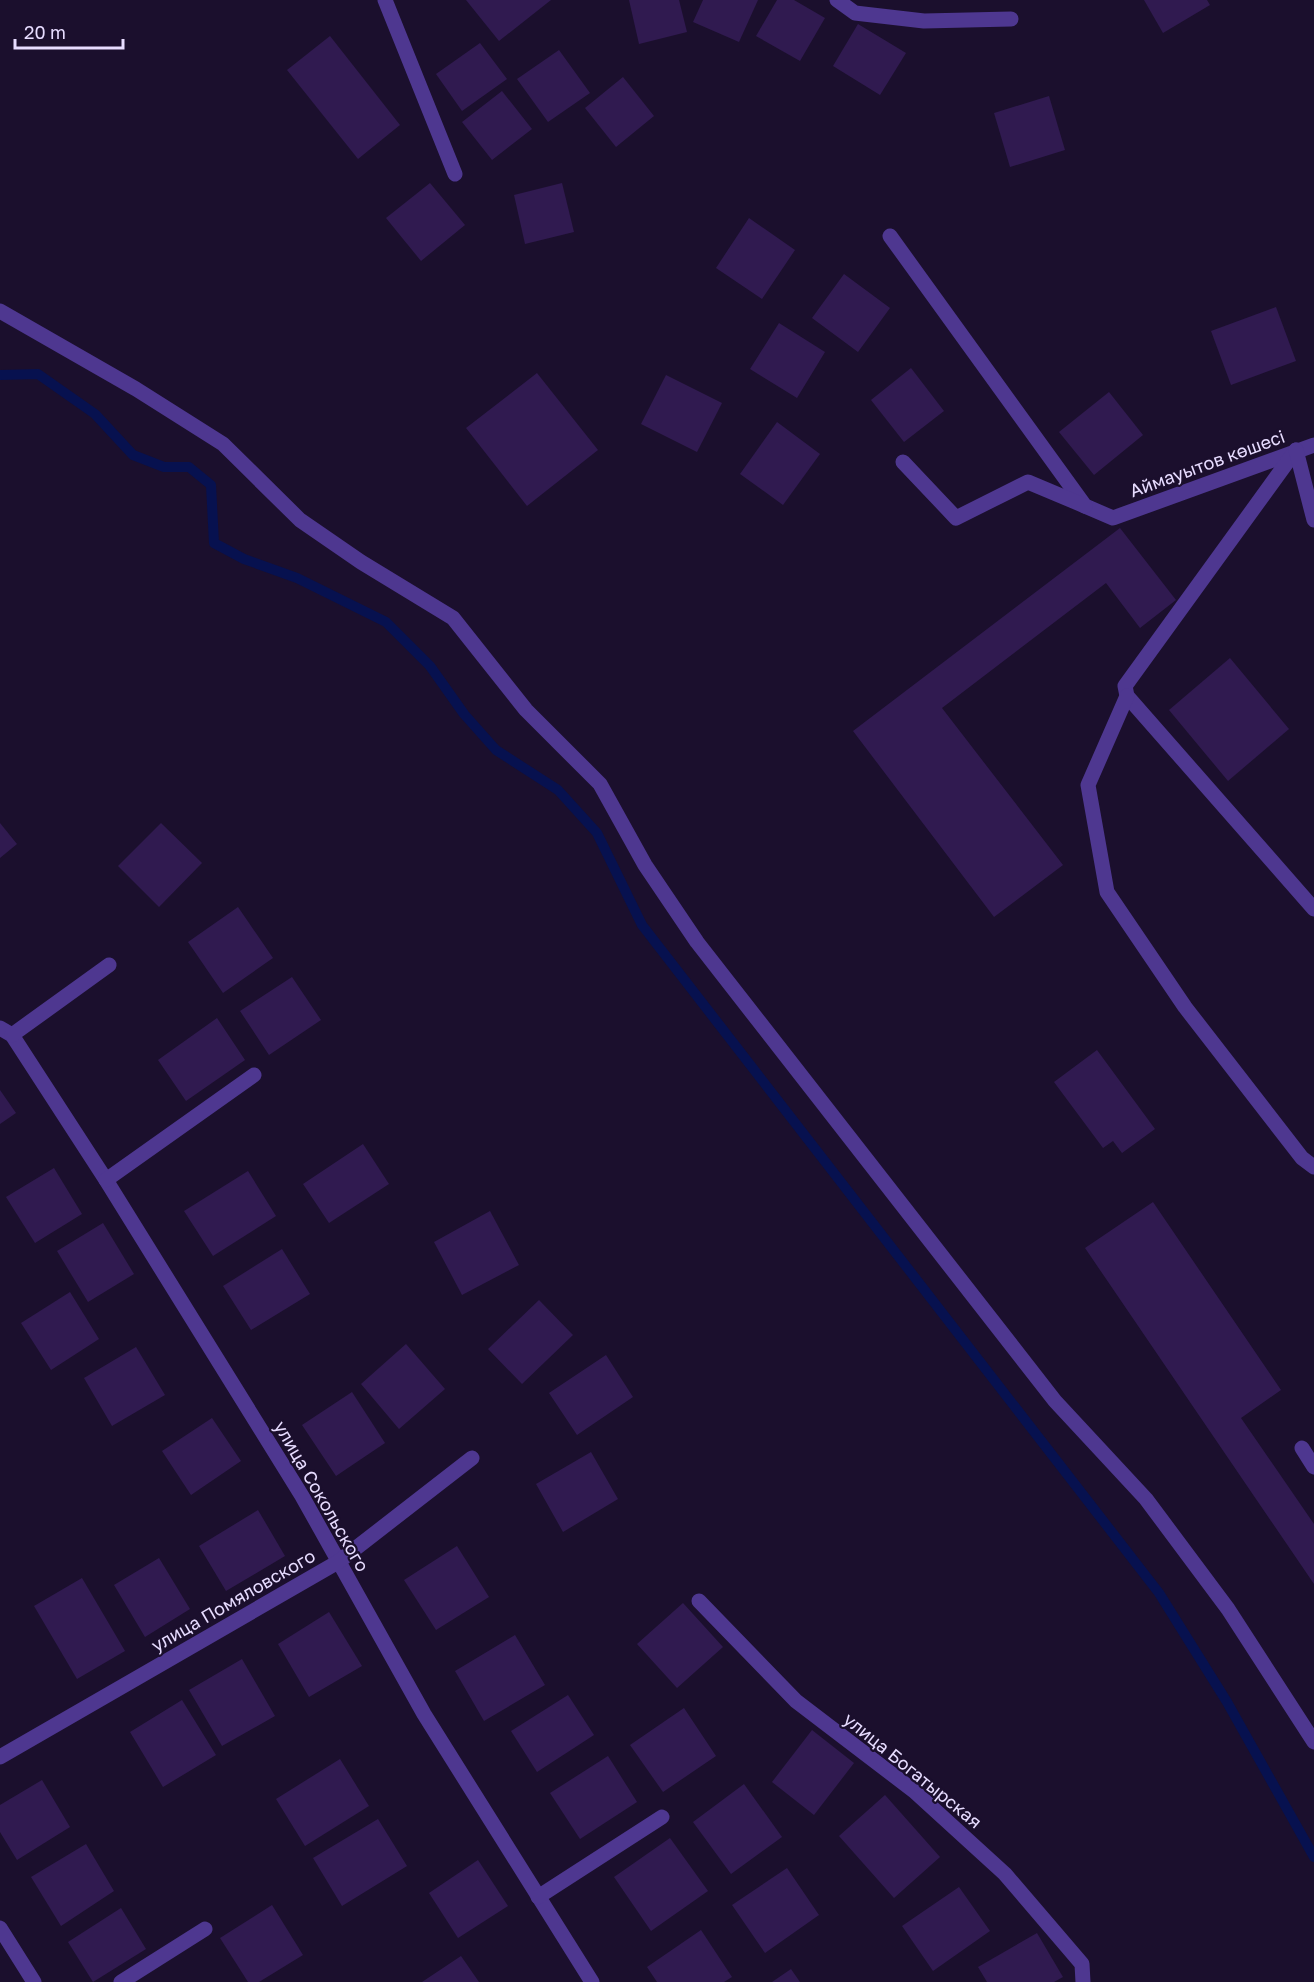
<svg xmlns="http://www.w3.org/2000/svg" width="1314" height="1982" viewBox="0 0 1314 1982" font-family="'Golos Text',sans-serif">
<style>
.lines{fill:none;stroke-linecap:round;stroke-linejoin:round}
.stream{stroke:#07114f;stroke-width:10}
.building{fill:#301a50}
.minor{stroke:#4e3790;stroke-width:15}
.labels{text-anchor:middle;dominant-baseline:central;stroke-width:4.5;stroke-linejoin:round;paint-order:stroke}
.street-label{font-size:18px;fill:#e7dcff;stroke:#1b0f2d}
</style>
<rect width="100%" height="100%" fill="#1b0f2d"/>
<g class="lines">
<!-- stream -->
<polyline class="stream" points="0,375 38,374 95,414 133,455 164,467 189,467 211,485 214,543 244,559 297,578 386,622 430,666 464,714 496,750 558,790 597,833 642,925 1159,1593 1227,1702 1314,1857"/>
</g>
<!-- building -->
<g class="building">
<polygon points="466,0 551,0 499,41"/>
<polygon points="629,0 679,0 687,32 639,44"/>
<polygon points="703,0 758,0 739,42 693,22"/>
<polygon points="777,0 794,0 825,18 800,61 756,36"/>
<polygon points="1144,0 1207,0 1210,5 1163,33"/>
<polygon points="858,24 906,53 880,95 833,66"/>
<polygon points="330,36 400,125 358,159 287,70"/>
<polygon points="480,43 507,79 462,111 436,74"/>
<polygon points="559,50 590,93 548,122 517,79"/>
<polygon points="623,77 654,116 616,147 585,108"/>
<polygon points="502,91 532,129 492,160 462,122"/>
<polygon points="1049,96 1065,150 1010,167 994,113"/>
<polygon points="430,183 465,225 421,261 386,218"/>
<polygon points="562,183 574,232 525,244 514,195"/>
<polygon points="749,218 795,250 762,299 716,268"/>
<polygon points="844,274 890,308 858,352 812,318"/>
<polygon points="1276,307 1296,361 1231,385 1211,331"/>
<polygon points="779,323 825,352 797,398 750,369"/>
<polygon points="911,368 944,411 904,442 871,400"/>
<polygon points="537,373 598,450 527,506 466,428"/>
<polygon points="666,375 722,403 697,452 641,424"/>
<polygon points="1109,392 1143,435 1094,475 1059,432"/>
<polygon points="777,422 820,454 783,505 740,474"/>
<polygon points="1120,528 1176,600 1140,628 1106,583 942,708 1063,865 994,917 853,731"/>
<polygon points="1230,658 1289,729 1228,781 1169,710"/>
<polygon points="0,823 17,844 0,858"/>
<polygon points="161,823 202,863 159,907 118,866"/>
<polygon points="238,907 273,958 223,993 188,942"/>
<polygon points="292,977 321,1020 269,1055 240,1011"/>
<polygon points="217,1018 245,1060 186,1101 158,1060"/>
<polygon points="1097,1050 1155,1129 1122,1153 1113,1141 1103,1148 1054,1082"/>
<polygon points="0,1090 16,1113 0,1124"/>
<polygon points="363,1144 389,1184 329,1223 303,1184"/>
<polygon points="54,1168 82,1214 35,1243 6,1197"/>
<polygon points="248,1171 276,1216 213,1256 184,1211"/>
<polygon points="1153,1202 1281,1390 1241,1418 1314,1524 1314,1584 1085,1248"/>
<polygon points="490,1211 519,1265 462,1295 434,1242"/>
<polygon points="103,1223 134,1274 88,1302 57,1251"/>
<polygon points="282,1249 310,1294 251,1330 223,1286"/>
<polygon points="70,1292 99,1339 51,1370 21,1323"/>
<polygon points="539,1300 573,1335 522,1384 488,1349"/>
<polygon points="406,1344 445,1389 399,1429 361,1384"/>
<polygon points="136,1347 165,1395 112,1426 84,1378"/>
<polygon points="606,1355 633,1397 577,1435 549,1393"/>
<polygon points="352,1392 385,1443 336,1476 302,1425"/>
<polygon points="212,1418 241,1461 191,1495 162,1451"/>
<polygon points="591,1452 618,1499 563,1532 536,1484"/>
<polygon points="258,1510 285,1556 226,1591 199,1546"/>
<polygon points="457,1546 489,1597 436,1630 404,1580"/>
<polygon points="159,1558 190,1609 145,1637 114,1585"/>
<polygon points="82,1578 125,1651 77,1679 34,1606"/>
<polygon points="683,1603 723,1647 677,1688 637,1644"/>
<polygon points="329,1612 362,1666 309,1697 278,1644"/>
<polygon points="515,1635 545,1685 484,1721 455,1671"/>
<polygon points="242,1659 275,1716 222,1746 189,1690"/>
<polygon points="568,1695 594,1735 537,1772 511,1731"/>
<polygon points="182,1700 216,1755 163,1787 130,1732"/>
<polygon points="684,1708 716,1756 663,1792 630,1745"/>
<polygon points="812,1730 854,1763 814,1815 772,1782"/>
<polygon points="608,1756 637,1802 580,1839 550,1793"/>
<polygon points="340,1759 369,1806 305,1846 276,1799"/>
<polygon points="42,1780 70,1827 17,1860 0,1832 0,1805"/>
<polygon points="744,1784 782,1837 731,1874 693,1822"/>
<polygon points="885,1795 940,1857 894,1898 839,1836"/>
<polygon points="378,1819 407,1866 342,1906 313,1858"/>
<polygon points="670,1838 708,1891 651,1931 614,1877"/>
<polygon points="86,1844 114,1891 61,1926 31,1877"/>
<polygon points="478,1860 508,1906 458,1938 429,1893"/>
<polygon points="787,1868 819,1915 765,1953 732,1905"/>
<polygon points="959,1887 990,1931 933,1971 902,1926"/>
<polygon points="272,1905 303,1955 259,1982 248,1982 220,1938"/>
<polygon points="121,1908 146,1949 93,1982 68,1942"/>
<polygon points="701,1930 732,1977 724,1982 657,1982 647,1967"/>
<polygon points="1037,1933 1063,1977 1054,1982 987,1982 978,1967"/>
<polygon points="461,1956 479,1982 422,1982"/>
<polygon points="791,1969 800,1982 772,1982"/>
</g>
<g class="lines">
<!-- minor -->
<g class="minor">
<polyline points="385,0 455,174"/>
<polyline points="837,0 855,13 924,21 1011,19"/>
<polyline points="890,236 1085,506 1113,518 1314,445"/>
<polyline points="0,311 136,389 223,444 300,520 361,562 453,618 526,710 600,784 645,865 697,942 1055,1401 1146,1499 1228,1609 1314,1742"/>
<polyline points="1296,450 1125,686 1127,696 1314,909"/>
<polyline points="1296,450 1314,520"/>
<polyline points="903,462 956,518 1028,482 1085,506"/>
<polyline points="1127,696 1088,785 1107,892 1185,1007 1302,1158 1314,1167"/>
<polyline points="0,1028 12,1035 106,1180 302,1496 424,1714 592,1982"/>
<polyline points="12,1035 109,965"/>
<polyline points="106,1180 254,1075"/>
<polyline points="1302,1448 1314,1467"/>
<polyline points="699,1601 796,1701 914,1791 1005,1874 1082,1964 1083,1982"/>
<polyline points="0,1757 338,1562 472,1458"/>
<polyline points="538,1897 662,1817"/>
<polyline points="0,1928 34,1982"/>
<polyline points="121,1982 205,1929"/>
</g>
</g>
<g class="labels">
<!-- street labels -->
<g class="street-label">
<text transform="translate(1207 463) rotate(-20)">Аймауытов көшесі</text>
<text transform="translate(322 1496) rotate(60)">улица Сокольского</text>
<text transform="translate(233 1600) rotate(-30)">улица Помяловского</text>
<text transform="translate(913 1770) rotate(39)">улица Богатырская</text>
</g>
</g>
<!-- scale -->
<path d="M15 39v9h108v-9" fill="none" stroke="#e7dcff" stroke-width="3"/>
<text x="24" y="39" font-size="18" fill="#e7dcff" stroke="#1b0f2d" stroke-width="4.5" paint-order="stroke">20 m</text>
</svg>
